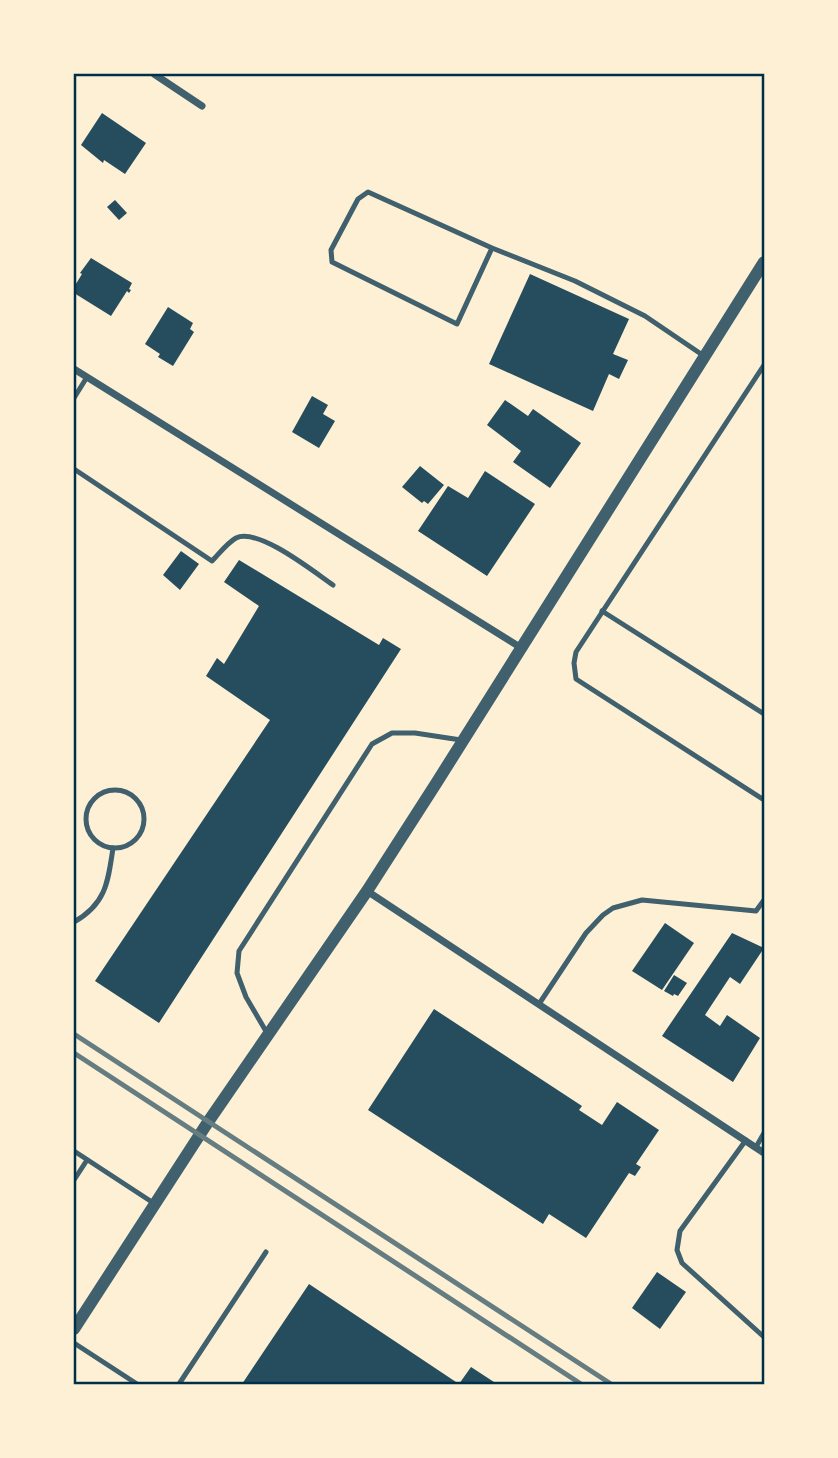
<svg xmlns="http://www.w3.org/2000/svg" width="838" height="1458" viewBox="0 0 838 1458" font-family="'Fira Sans',sans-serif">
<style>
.building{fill:#264d5e}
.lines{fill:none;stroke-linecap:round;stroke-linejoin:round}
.service{stroke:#3f606c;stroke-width:5}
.minor{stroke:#3f606c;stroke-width:7}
.tertiary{stroke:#3f606c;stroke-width:12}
.rail{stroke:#657d81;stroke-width:5}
.neatline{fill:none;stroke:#003049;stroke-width:2.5}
</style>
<rect width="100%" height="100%" fill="#fdf0d5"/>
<!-- building -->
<g class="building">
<polygon points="102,113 146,143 125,174 104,160 103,163 81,145"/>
<polygon points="115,200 127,213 119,220 107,207"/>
<polygon points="91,258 132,283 129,289 131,290 129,293 127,291 111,316 74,293 74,287 82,274 80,273"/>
<polygon points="530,274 629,319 613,354 628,360 619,379 609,374 593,411 489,364"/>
<polygon points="168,307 193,323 190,329 194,332 173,366 158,357 160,354 145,344"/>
<polygon points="312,396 328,405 323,414 335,421 319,448 292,432"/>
<polygon points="505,400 528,416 533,409 581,443 550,488 513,462 521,451 487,425"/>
<polygon points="420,466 444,485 428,504 424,501 422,503 402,487"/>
<polygon points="485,471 535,504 487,576 418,531 448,486 468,498"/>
<polygon points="181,551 199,564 180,590 163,575"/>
<polygon points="239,560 379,645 383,638 401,649 159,1023 95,981 270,720 206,676 217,658 224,664 259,606 224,582"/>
<polygon points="665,923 694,943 662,990 632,971"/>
<polygon points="732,933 764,948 740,984 730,977 705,1015 720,1026 727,1015 760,1038 733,1082 662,1036"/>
<polygon points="674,975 687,983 678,996 674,994 673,996 664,991"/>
<polygon points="434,1009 582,1106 579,1110 602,1125 617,1102 659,1130 636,1164 641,1167 635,1176 629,1173 586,1238 549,1214 543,1224 368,1110"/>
<polygon points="657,1272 686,1292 660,1329 632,1308"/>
<polygon points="309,1284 459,1384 471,1367 494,1382 493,1384 242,1384"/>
</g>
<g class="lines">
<!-- service -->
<g class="service">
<polyline points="492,248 457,324 332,262 331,250 358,199 368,192 492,248 575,281 645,316 704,356"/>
<polyline points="764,365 576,652 574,663 576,679 764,800"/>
<polyline points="74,398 87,377"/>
<path d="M74,469L212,561C219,554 227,543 236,538C258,527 314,572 333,585"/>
<polyline points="602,611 764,714"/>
<circle cx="115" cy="819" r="29"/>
<path d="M74,922C106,904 108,882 113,848"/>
<polyline points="539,1004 586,933 603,915 613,908 642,900 756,911 764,900"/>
<polyline points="267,1033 246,997 237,973 239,951 372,744 392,733 415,733 461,740"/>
<polyline points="746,1140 680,1231 677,1250 682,1263 764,1337"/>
<polyline points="756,1147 764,1133"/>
<polyline points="74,1151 155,1204"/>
<polyline points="74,1180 87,1160"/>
<polyline points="74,1343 137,1384"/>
<polyline points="179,1384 266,1252"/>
</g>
<!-- minor -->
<g class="minor">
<polyline points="154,74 202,106"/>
<polyline points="74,369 523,649"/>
<polyline points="367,891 764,1153"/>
</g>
<!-- tertiary -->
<polyline class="tertiary" points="74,1329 208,1122 367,891 437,782 764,262"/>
<!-- rail -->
<g class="rail">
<polyline points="74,1034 611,1384"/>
<polyline points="74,1053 581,1384"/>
</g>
</g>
<!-- border -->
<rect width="838" height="1458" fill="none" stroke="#fdf0d5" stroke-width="150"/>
<rect x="75" y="75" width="688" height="1308" class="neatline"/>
</svg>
